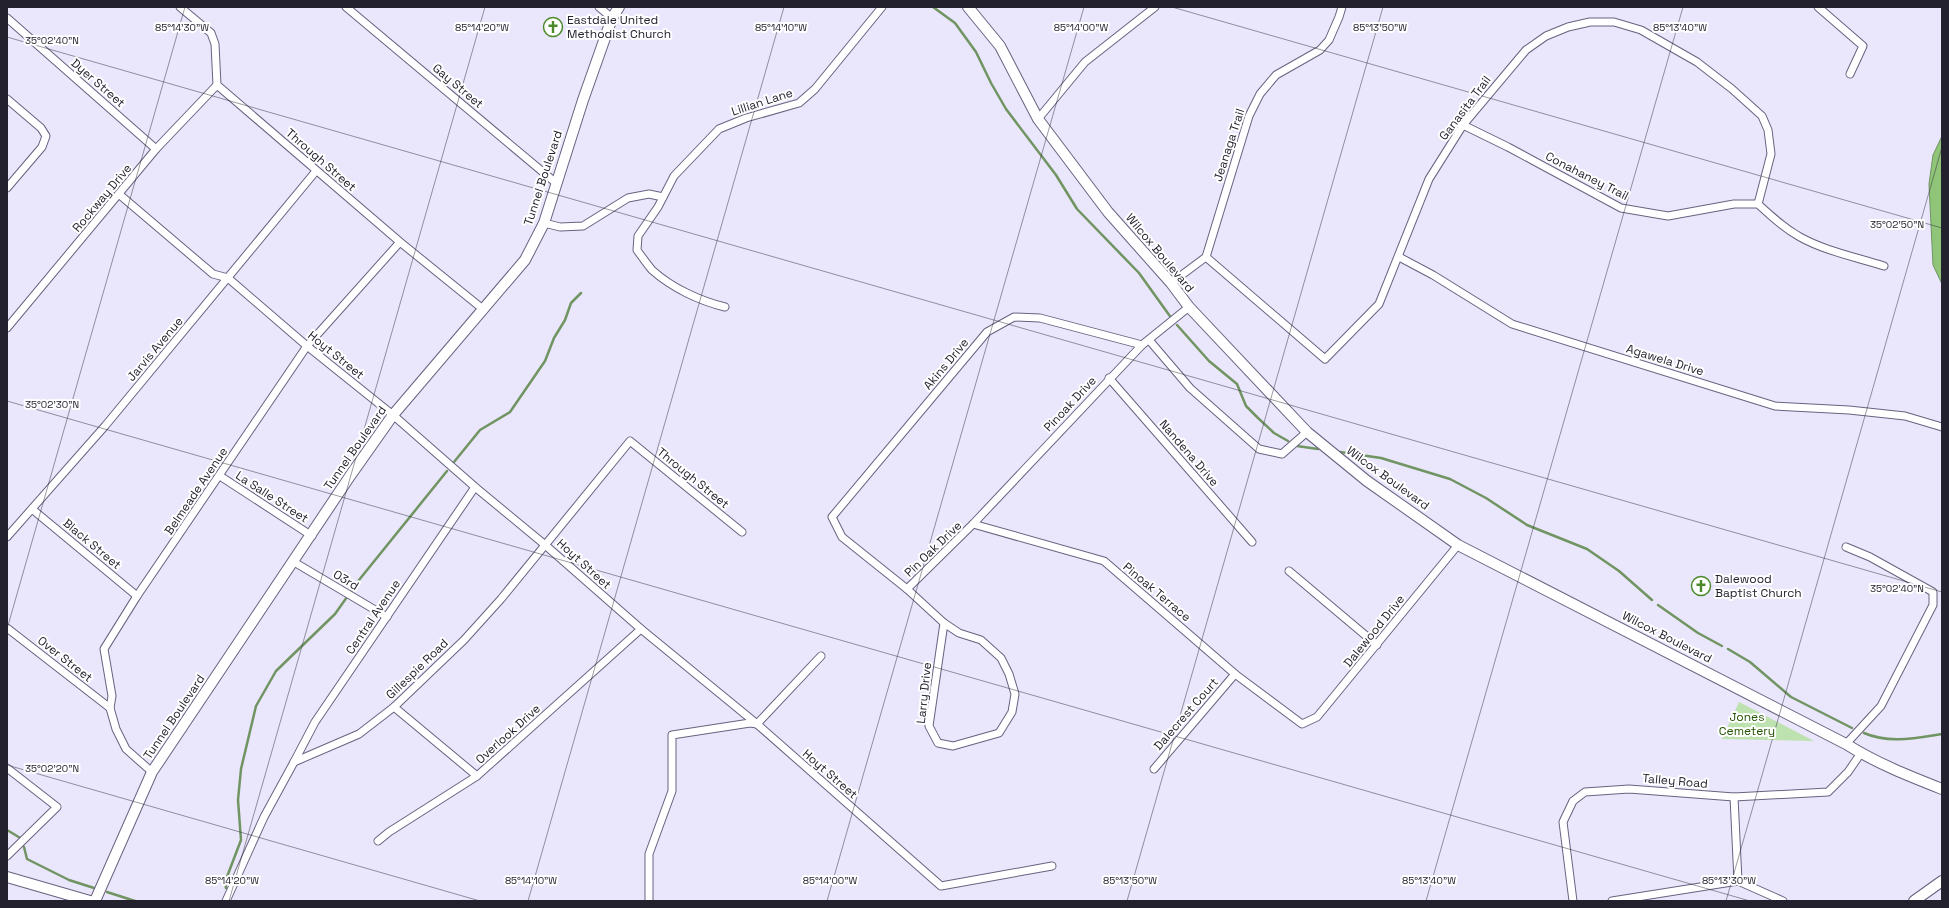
<svg xmlns="http://www.w3.org/2000/svg" width="1949" height="908" viewBox="0 0 1949 908" font-family="'Space Grotesk',sans-serif">
<style>
.green{fill:#bde1af}
.water{fill:#90c579;stroke:#709462}
.lines{fill:none;stroke-linecap:round;stroke-linejoin:round}
.stream{stroke:#709462;stroke-width:2.5}
.street-casing{stroke:#696280;stroke-width:9}
.secondary-casing{stroke:#696280;stroke-width:12}
.street{stroke:#fff;stroke-width:7}
.secondary{stroke:#fff;stroke-width:10}
.ticks{fill:none;stroke:#24212e;stroke-width:1;stroke-opacity:0.45}
.labels{text-anchor:middle;dominant-baseline:central;stroke-width:4;stroke-linejoin:round;paint-order:stroke}
.poi-label{font-size:12px;fill:#24212e;stroke:#fff;text-anchor:start}
.street-label{font-size:12px;fill:#24212e;stroke:#fff}
.park-label{font-size:12px;fill:#235302;stroke:#fff}
.ticks-label{font-size:10px;text-anchor:middle;fill:#24212e;stroke:#fff;stroke-width:4;stroke-linejoin:round;paint-order:stroke}
</style>
<rect width="100%" height="100%" fill="#eae6fb"/>
<!-- green -->
<polygon class="green" points="1739,702 1814,741 1722,739"/>
<!-- water -->
<polygon class="water" points="1942,136 1942,284 1933,265 1929,184 1933,155"/>
<g class="lines">
<!-- stream -->
<g class="stream">
<polyline points="933,7 955,23 976,52 991,83 1006,109 1056,175 1077,209 1139,273 1172,319"/>
<polyline points="1177,325 1209,361 1237,384 1246,406 1257,417 1274,433 1288,441"/>
<polyline points="1297,446 1318,449"/>
<polyline points="1340,452 1381,458 1450,479 1486,498 1527,525 1587,549 1619,571 1652,600"/>
<polyline points="454,462 480,430 510,412 545,361 554,338 565,320 571,303 581,293"/>
<polyline points="1658,605 1698,633 1722,646"/>
<polyline points="1728,649 1750,662 1791,697 1852,728"/>
<path d="M1864,733C1889,744 1916,738 1942,734"/>
<polyline points="7,830 22,839"/>
<polyline points="24,847 27,859 69,880 94,888"/>
<polyline points="226,888 225,882 241,840 238,800 241,769 256,706 276,671 335,614 359,580 447,471"/>
<polyline points="107,892 135,901"/>
</g>
<defs>
<g id="street">
<polyline points="180,7 211,33 215,44 217,85 400,242 484,310"/>
<polyline points="346,7 556,183"/>
<polyline points="599,7 612,18"/>
<polyline points="1818,7 1863,46 1850,74"/>
<polyline points="7,18 156,149"/>
<polyline points="7,99 41,128 46,136 42,147 7,188"/>
<polyline points="1038,119 1085,62 1155,7"/>
<path d="M1463,125L1508,147L1621,208L1668,216L1734,204H1758C1771,216 1784,228 1800,237C1825,251 1856,257 1884,266"/>
<polyline points="120,195 213,274 228,278 307,346 393,415 475,487 544,544 641,629 757,724 941,886 1052,866"/>
<polyline points="544,223 560,227 583,226 628,198 649,194 663,197"/>
<polyline points="1206,257 1325,359 1379,304 1429,179 1463,125 1526,50 1546,36 1568,27 1590,22 1614,22 1641,30 1697,62 1732,89 1762,116 1768,130 1771,154 1758,204"/>
<polyline points="1399,257 1433,275 1512,324 1775,406 1849,410 1905,416 1942,427"/>
<polyline points="1171,283 1206,257 1249,116 1260,94 1276,75 1320,50 1329,40 1339,17 1342,7"/>
<path d="M725,307C700,301 672,288 652,270C647,264 642,257 637,250L638,236L658,207L674,176L719,129L746,118L799,103L815,89L882,7"/>
<polyline points="7,328 156,149 217,85"/>
<polyline points="1149,340 1190,388 1259,449 1282,454 1307,432"/>
<polyline points="1109,378 1252,542"/>
<polyline points="220,476 312,536"/>
<polyline points="32,509 137,596"/>
<polyline points="973,524 1104,561 1235,674 1302,724 1317,717 1458,545"/>
<polyline points="7,537 105,426 316,171"/>
<polyline points="1846,547 1870,557 1933,592 1933,605 1881,706 1846,744"/>
<polyline points="294,562 387,617"/>
<polyline points="1289,571 1377,645"/>
<polyline points="907,589 973,524 1142,345 1189,307"/>
<polyline points="944,623 907,589 842,537 832,517 987,332 1014,317 1040,318 1142,345"/>
<polygon points="944,623 959,633 981,640 1001,658 1009,674 1015,694 1012,712 999,733 953,746 938,743 929,726"/>
<polyline points="7,628 110,708"/>
<polyline points="394,707 477,776"/>
<polyline points="294,762 315,722 475,487"/>
<polyline points="7,768 57,807 7,856"/>
<polyline points="1154,769 1235,674"/>
<polyline points="152,772 126,749 116,729 110,708 112,696 104,649 137,596 307,346 400,242"/>
<polyline points="1734,797 1738,881"/>
<polyline points="378,841 389,832 477,776 641,629"/>
<polyline points="226,901 264,817 294,762 359,734 394,707 464,640 501,599 630,441 742,532"/>
<polyline points="649,901 649,854 672,791 672,735 750,723 757,724 821,656"/>
<polyline points="1573,901 1563,822 1573,801 1585,792 1629,789 1734,797 1828,792 1848,772 1861,753"/>
<polyline points="1612,901 1738,881 1783,901"/>
</g>
<g id="secondary">
<path d="M968,7L1000,46L1038,119L1108,212L1171,283L1189,307L1307,432L1367,481L1458,545L1846,744C1876,763 1909,776 1942,789"/>
<polyline points="7,877 90,901"/>
<polyline points="95,901 152,772 350,476 393,415 525,260 544,223 583,100 612,18 619,7"/>
<polyline points="1914,901 1942,881"/>
</g>
</defs>
<!-- street casing -->
<use href="#street" class="street-casing"/>
<!-- secondary casing -->
<use href="#secondary" class="secondary-casing"/>
<!-- street -->
<use href="#street" class="street"/>
<!-- secondary -->
<use href="#secondary" class="secondary"/>
</g>
<!-- ticks -->
<path class="ticks" d="M1172,7L1942,228M7,37L1942,592M7,401L1750,901M7,629L185,7M7,765L480,901M229,901L485,7M528,901L784,7M827,901L1084,7M1127,901L1383,7M1426,901L1683,7M1726,901L1942,147"/>
<!-- icons -->
<defs>
<symbol id="church-ring" viewBox="-11 -11 22 22"><circle r="9.5" fill="#fff" stroke="#4b8a2b" stroke-width="1.5"/><path d="M-1.2-6h2.4v3.5h3.3v2.4h-3.3V6h-2.4V-.1h-3.3v-2.4h3.3Z" fill="#4b8a2b"/></symbol>
</defs>
<g fill-rule="evenodd">
<use href="#church-ring" x="542" y="16" width="22" height="22"/>
<use href="#church-ring" x="1690" y="575" width="22" height="22"/>
</g>
<g class="labels">
<!-- poi labels -->
<g class="poi-label">
<text x="567" y="20">Eastdale United<tspan x="567" dy="14">Methodist Church</tspan></text>
<text x="1715" y="579">Dalewood<tspan x="1715" dy="14">Baptist Church</tspan></text>
</g>
<!-- street labels -->
<g class="street-label">
<text transform="translate(98 83) rotate(41)">Dyer Street</text>
<text transform="translate(458 86) rotate(40)">Gay Street</text>
<text transform="translate(762 102) rotate(-18)">Lillian Lane</text>
<text transform="translate(1465 108) rotate(-53)">Ganasita Trail</text>
<text transform="translate(1229 145) rotate(-72)">Jeanaga Trail</text>
<text transform="translate(321 160) rotate(41)">Through Street</text>
<text transform="translate(1587 176) rotate(27)">Conahaney Trail</text>
<text transform="translate(543 178) rotate(-72)">Tunnel Boulevard</text>
<text transform="translate(102 198) rotate(-50)">Rockway Drive</text>
<text transform="translate(1160 253) rotate(50)">Wilcox Boulevard</text>
<text transform="translate(155 349) rotate(-50)">Jarvis Avenue</text>
<text transform="translate(336 355) rotate(39)">Hoyt Street</text>
<text transform="translate(1665 360) rotate(17)">Agawela Drive</text>
<text transform="translate(946 364) rotate(-50)">Akins Drive</text>
<text transform="translate(1070 404) rotate(-47)">Pinoak Drive</text>
<text transform="translate(355 448) rotate(-55)">Tunnel Boulevard</text>
<text transform="translate(1189 453) rotate(49)">Nandena Drive</text>
<text transform="translate(693 478) rotate(39)">Through Street</text>
<text transform="translate(1388 478) rotate(36)">Wilcox Boulevard</text>
<text transform="translate(196 491) rotate(-56)">Belmeade Avenue</text>
<text transform="translate(272 497) rotate(33)">La Salle Street</text>
<text transform="translate(92 544) rotate(40)">Black Street</text>
<text transform="translate(933 549) rotate(-44)">Pin Oak Drive</text>
<text transform="translate(584 564) rotate(42)">Hoyt Street</text>
<text transform="translate(346 580) rotate(31)">O3rd</text>
<text transform="translate(1157 592) rotate(40)">Pinoak Terrace</text>
<text transform="translate(373 617) rotate(-56)">Central Avenue</text>
<text transform="translate(1374 631) rotate(-51)">Dalewood Drive</text>
<text transform="translate(1667 637) rotate(27)">Wilcox Boulevard</text>
<text transform="translate(65 659) rotate(38)">Over Street</text>
<text transform="translate(417 669) rotate(-44)">Gillespie Road</text>
<text transform="translate(924 693) rotate(-84)">Larry Drive</text>
<text transform="translate(1186 714) rotate(-49)">Dalecrest Court</text>
<text transform="translate(174 717) rotate(-56)">Tunnel Boulevard</text>
<text transform="translate(508 734) rotate(-42)">Overlook Drive</text>
<text transform="translate(830 774) rotate(41)">Hoyt Street</text>
<text transform="translate(1675 781) rotate(5)">Talley Road</text>
</g>
<!-- park labels -->
<g class="park-label">
<text x="1747" y="717">Jones<tspan x="1747" dy="14">Cemetery</tspan></text>
</g>
</g>
<g class="ticks-label">
<text x="182" y="31">85°14'30"W</text>
<text x="482" y="31">85°14'20"W</text>
<text x="781" y="31">85°14'10"W</text>
<text x="1081" y="31">85°14'00"W</text>
<text x="1380" y="31">85°13'50"W</text>
<text x="1680" y="31">85°13'40"W</text>
<text x="52" y="44">35°02'40"N</text>
<text x="1897" y="228">35°02'50"N</text>
<text x="52" y="408">35°02'30"N</text>
<text x="1897" y="592">35°02'40"N</text>
<text x="52" y="772">35°02'20"N</text>
<text x="232" y="884">85°14'20"W</text>
<text x="531" y="884">85°14'10"W</text>
<text x="830" y="884">85°14'00"W</text>
<text x="1130" y="884">85°13'50"W</text>
<text x="1429" y="884">85°13'40"W</text>
<text x="1729" y="884">85°13'30"W</text>
</g>
<!-- border -->
<rect width="1949" height="908" fill="none" stroke="#24212e" stroke-width="16"/>
</svg>
